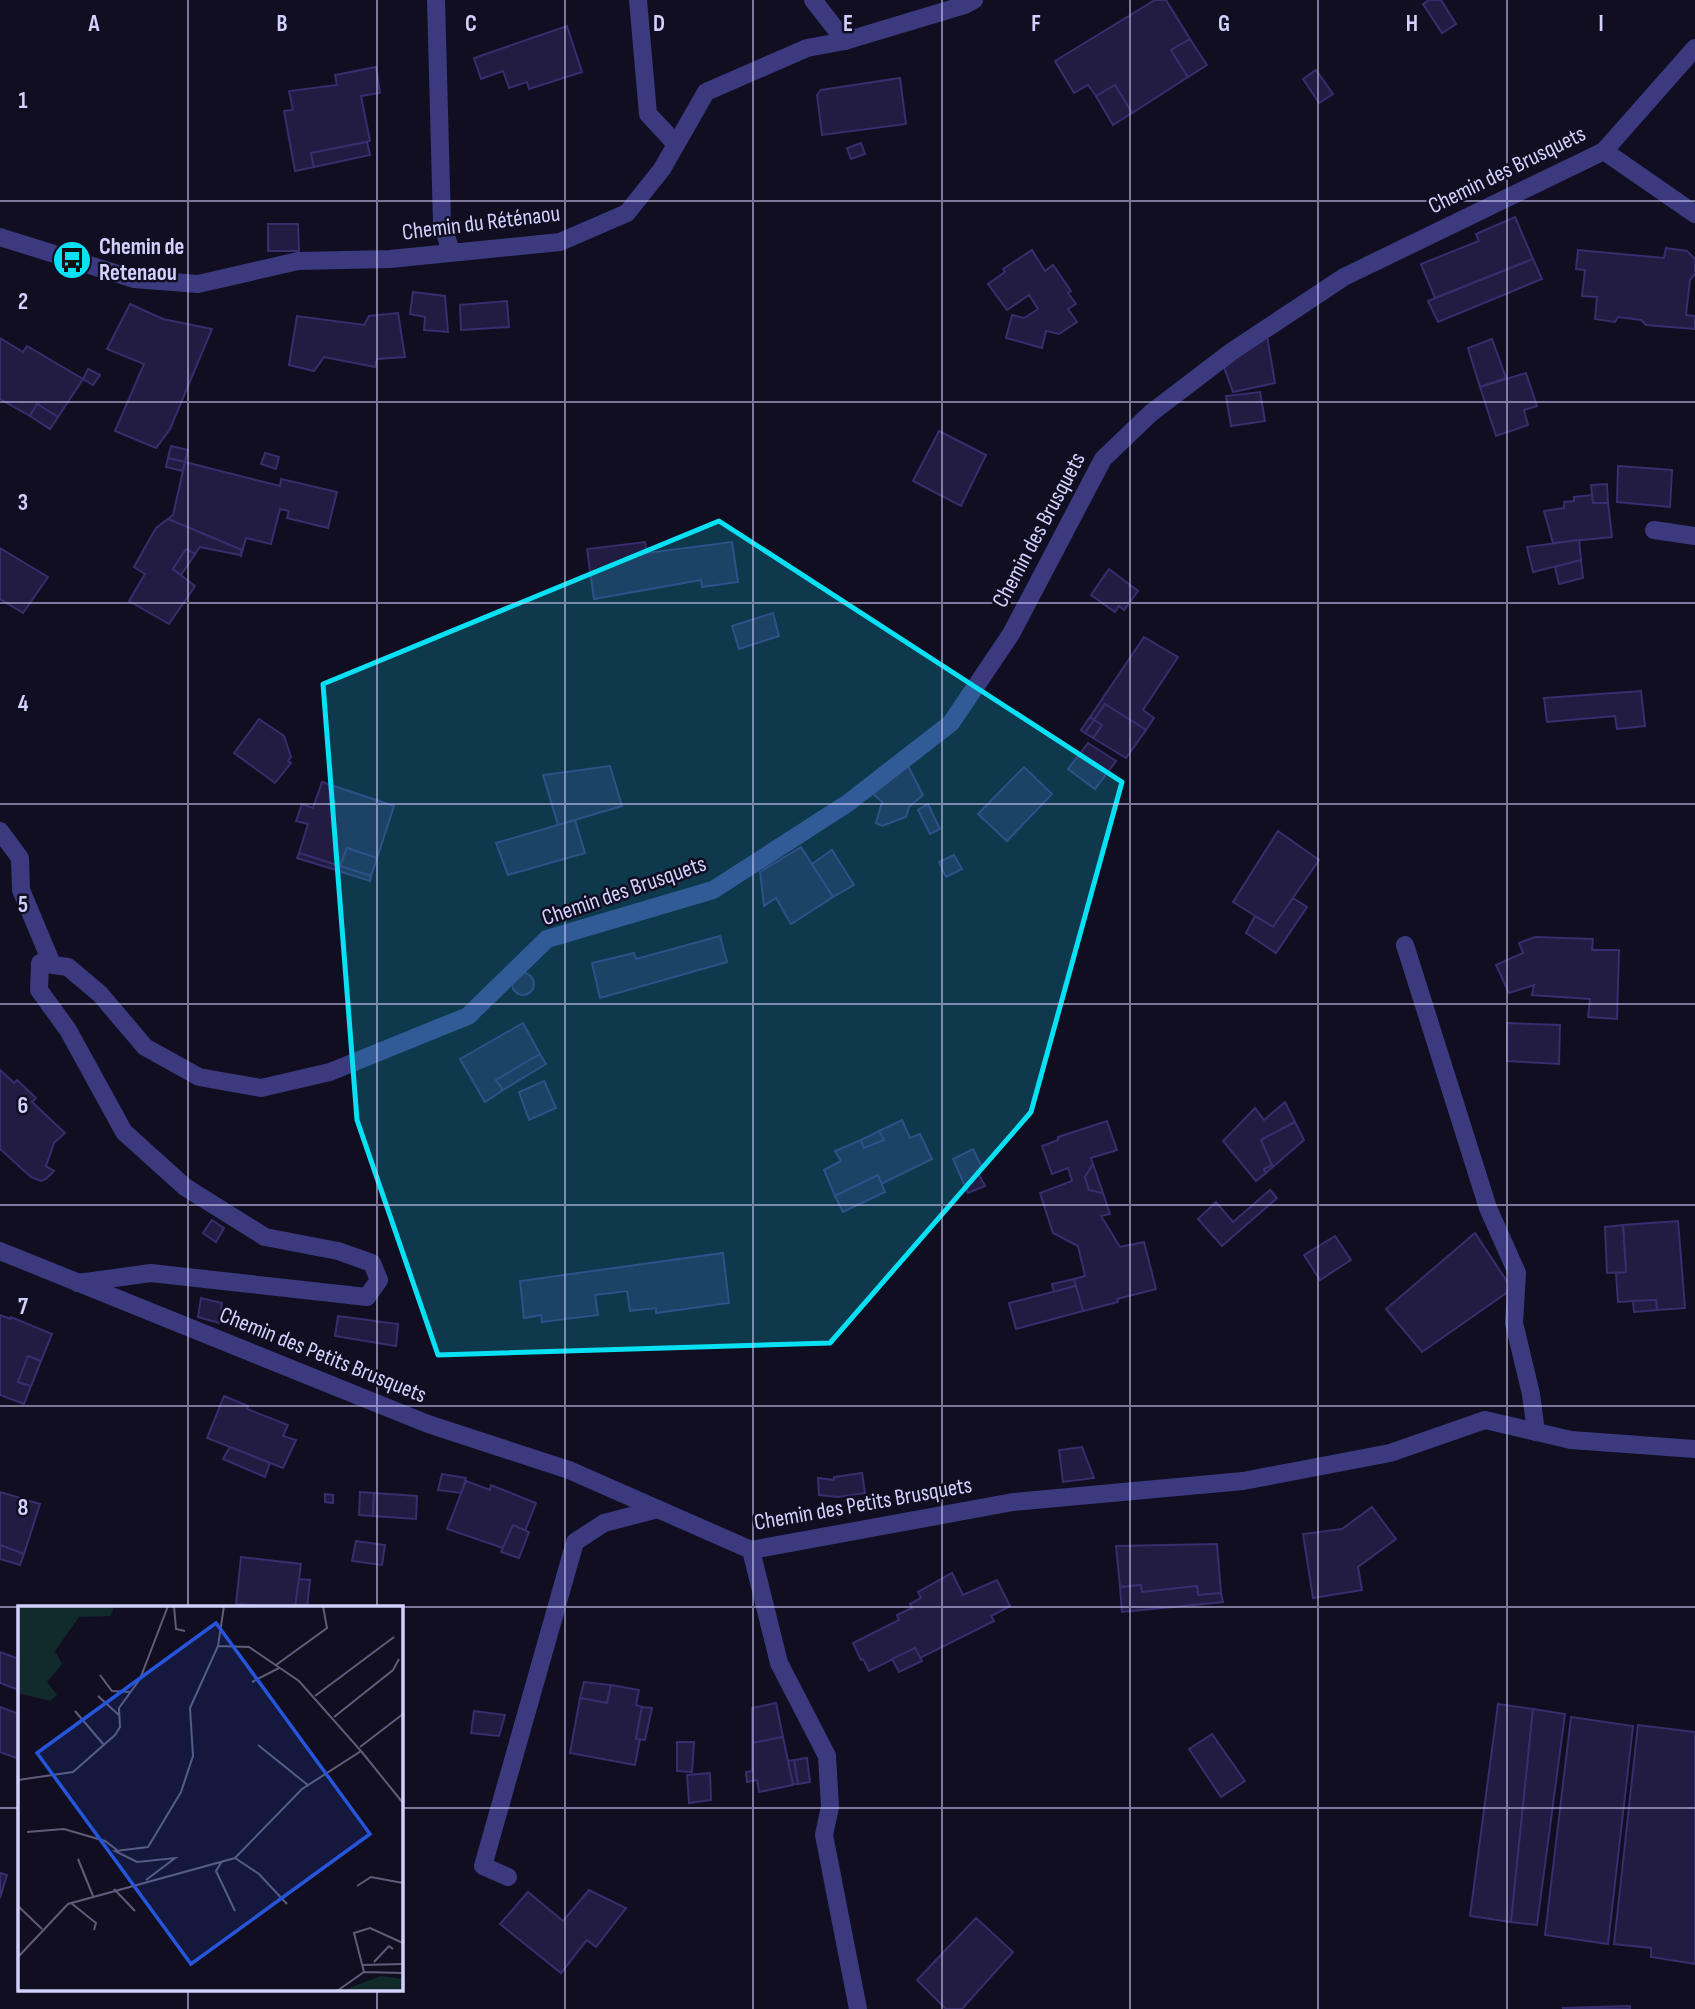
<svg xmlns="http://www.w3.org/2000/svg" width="1695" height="2009" viewBox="0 0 1695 2009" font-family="'Sofia Sans Condensed',sans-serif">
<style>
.building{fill:#221b42;stroke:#382d6d;stroke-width:2}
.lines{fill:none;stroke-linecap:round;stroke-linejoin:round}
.service{stroke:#3b3a7f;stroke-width:18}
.minor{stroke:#3b3a7f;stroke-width:18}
.marked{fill:#07e1f3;fill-opacity:0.2;stroke:#07e1f3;stroke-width:5;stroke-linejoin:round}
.grid{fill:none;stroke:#d4d0fe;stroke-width:2;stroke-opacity:0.55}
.labels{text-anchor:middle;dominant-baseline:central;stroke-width:5;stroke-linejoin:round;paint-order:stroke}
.street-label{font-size:23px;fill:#d4d0fe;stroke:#110e22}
.poi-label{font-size:23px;font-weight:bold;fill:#d4d0fe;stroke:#110e22;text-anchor:start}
.inset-road{fill:none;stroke:#5f5c7a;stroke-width:2}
.view{fill:#2654da;fill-opacity:0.15;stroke:#2654da;stroke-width:3.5}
.inset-edge{fill:none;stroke:#d4d0fe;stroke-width:3.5}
.grid-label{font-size:23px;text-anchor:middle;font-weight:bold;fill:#d4d0fe;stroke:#110e22;stroke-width:5;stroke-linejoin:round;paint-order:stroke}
</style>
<rect width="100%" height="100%" fill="#110e22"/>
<!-- building -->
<g class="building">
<polygon points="1155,0 1166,0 1190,39 1171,50 1188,77 1132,113 1115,85 1096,96 1088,85 1074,93 1055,61"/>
<polygon points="1429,0 1441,0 1456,24 1442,33 1423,4"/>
<polygon points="567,26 582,72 529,89 527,82 509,88 503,71 481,79 474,58"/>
<polygon points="1190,39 1207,65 1188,77 1171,50"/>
<polygon points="376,67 380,93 361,96 370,141 311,153 314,167 295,171 284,111 293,110 289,91 337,85 335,75"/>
<polygon points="1316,70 1333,94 1319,103 1303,79"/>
<polygon points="900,78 906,124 822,135 817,95 821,90"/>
<polygon points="1115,85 1132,113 1113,125 1096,96"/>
<polygon points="367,142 370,155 314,167 311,153"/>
<polygon points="861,143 865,154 851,159 847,148"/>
<polygon points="1515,217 1533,259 1435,298 1421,264 1479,241 1476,234"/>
<polygon points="268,224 298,224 299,251 268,251"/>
<polygon points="1666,248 1687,251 1695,259 1695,274 1690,280 1686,315 1695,316 1695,329 1646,325 1641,320 1618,317 1615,322 1595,319 1597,297 1582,296 1585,270 1576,269 1578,250 1664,258"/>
<polygon points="1032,250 1045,271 1053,265 1071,291 1068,293 1076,304 1068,309 1077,322 1059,334 1046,331 1042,348 1006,338 1012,315 1024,318 1038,309 1029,295 1007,310 988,284 1005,272 1003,269"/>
<polygon points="1533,259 1542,279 1438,322 1428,301"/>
<polygon points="413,292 445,296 448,332 424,330 425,317 410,314"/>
<polygon points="507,301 509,327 461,330 460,305"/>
<polygon points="130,304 163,319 212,329 170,429 156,448 115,431 144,364 107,349"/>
<polygon points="398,313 405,357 377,359 375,367 324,357 314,371 289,365 297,316 364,325 369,316"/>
<polygon points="1267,336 1275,383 1233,392 1224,367"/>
<polygon points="0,338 23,352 27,346 83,379 58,417 37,404 30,416 0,399"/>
<polygon points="1492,339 1506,378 1480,387 1468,348"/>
<polygon points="88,369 100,375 93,385 83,379"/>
<polygon points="1526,373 1537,406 1524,410 1528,425 1496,436 1480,387"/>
<polygon points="1260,392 1265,421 1231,426 1226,396"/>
<polygon points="37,404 58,417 50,429 30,416"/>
<polygon points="939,431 986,455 961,506 913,481"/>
<polygon points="171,446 188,450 185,462 168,458"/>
<polygon points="265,453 279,457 276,469 261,464"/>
<polygon points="168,458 185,462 183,471 166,467"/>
<polygon points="185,462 280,486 281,479 337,492 328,528 287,518 289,511 280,509 271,544 246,538 241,556 240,555 242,550 168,519 173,515"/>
<polygon points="1618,466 1672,470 1670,507 1617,502"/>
<polygon points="1607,484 1608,503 1593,503 1591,485"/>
<polygon points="1592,495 1593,503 1608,503 1612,537 1553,543 1544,511 1564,508 1564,502 1574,501 1574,497"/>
<polygon points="168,519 242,550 240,555 200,547 195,554 186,549 173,569 195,586 169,624 129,601 145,574 134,567 156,528"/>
<polygon points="1579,540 1581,560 1533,572 1527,547"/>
<polygon points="645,542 647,553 732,542 738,582 702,587 701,580 594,599 587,549"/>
<polygon points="0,548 48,577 23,613 0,599"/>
<polygon points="186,549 195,554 181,575 173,569"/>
<polygon points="1581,560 1583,578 1559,584 1555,567"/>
<polygon points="1109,569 1138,591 1124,610 1119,606 1115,612 1091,595"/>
<polygon points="773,613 779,636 739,649 732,626"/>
<polygon points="1144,637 1178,657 1143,710 1154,718 1146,730 1105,704 1094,720 1090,717"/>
<polygon points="1641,691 1645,726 1617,729 1615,716 1547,722 1544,698"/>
<polygon points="1105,704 1146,730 1126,758 1093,738 1102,725 1094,720"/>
<polygon points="1090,717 1094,720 1085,733 1081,730"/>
<polygon points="259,719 284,736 291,757 288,761 291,763 275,783 234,753"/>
<polygon points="1094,720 1102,725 1093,738 1085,733"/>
<polygon points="1088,743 1116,761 1095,789 1068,769"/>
<polygon points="907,764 923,795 909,807 906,817 882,826 876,823 882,802 870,791"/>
<polygon points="610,766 622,806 558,825 543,775"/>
<polygon points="1024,767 1052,794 1007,841 978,814"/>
<polygon points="322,782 394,806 377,858 347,848 340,866 299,853 308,824 296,821 302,804 313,808"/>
<polygon points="928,804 940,829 930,834 918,810"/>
<polygon points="575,820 585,853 508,875 496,843"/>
<polygon points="1278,831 1319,860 1273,927 1233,902"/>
<polygon points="801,847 833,897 791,924 776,898 764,906 760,872"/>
<polygon points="347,848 377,858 371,876 340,866"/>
<polygon points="832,850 854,885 833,897 812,864"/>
<polygon points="299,853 340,866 339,871 297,858"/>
<polygon points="954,855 962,869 946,877 939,862"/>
<polygon points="340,866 371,876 370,881 339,871"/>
<polygon points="1293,898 1307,907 1276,953 1246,933 1255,916 1273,927"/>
<polygon points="720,936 727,962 600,998 592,963 634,953 636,959"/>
<polygon points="1535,937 1593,939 1592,950 1619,950 1617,1019 1588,1017 1590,999 1532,995 1534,985 1509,993 1496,965 1523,953 1519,943"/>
<circle cx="523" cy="984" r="11"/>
<polygon points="523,1023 540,1054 496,1080 503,1090 485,1102 460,1059"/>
<polygon points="1507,1023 1560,1025 1559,1064 1507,1061"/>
<polygon points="540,1054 546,1064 503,1090 496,1080"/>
<polygon points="0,1070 14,1083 17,1080 36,1098 32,1102 65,1133 54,1143 46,1166 54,1171 46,1179 41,1181 31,1177 0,1149"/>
<polygon points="544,1081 556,1108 529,1120 519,1092"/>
<polygon points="1285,1102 1295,1122 1261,1140 1272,1165 1264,1169 1266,1173 1256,1181 1223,1141 1255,1108 1264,1120"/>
<polygon points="902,1120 910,1138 920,1134 932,1159 881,1184 878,1175 835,1196 824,1170 841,1161 835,1151 861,1140 864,1148 884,1140 879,1131"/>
<polygon points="1107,1121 1117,1150 1091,1158 1093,1164 1085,1177 1089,1190 1103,1193 1110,1214 1101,1216 1120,1247 1144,1242 1156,1289 1117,1299 1118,1302 1083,1311 1074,1279 1085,1276 1078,1246 1053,1233 1040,1193 1072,1181 1068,1168 1052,1174 1042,1146 1058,1140 1058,1137"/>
<polygon points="1295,1122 1304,1140 1266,1173 1264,1169 1272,1165 1261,1140"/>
<polygon points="879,1131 884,1140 864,1148 861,1140"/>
<polygon points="973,1149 983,1169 977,1171 985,1186 968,1193 953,1159"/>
<polygon points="1093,1164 1103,1193 1089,1190 1085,1177"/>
<polygon points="878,1175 885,1192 843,1212 835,1196"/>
<polygon points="1270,1190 1277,1198 1222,1246 1198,1219 1216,1202 1233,1222"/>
<polygon points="212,1220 224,1228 216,1242 203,1233"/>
<polygon points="1678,1221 1685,1308 1657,1310 1656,1300 1618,1302 1616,1273 1626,1272 1623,1225"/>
<polygon points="1623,1225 1626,1272 1607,1273 1605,1227"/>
<polygon points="1475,1233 1512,1289 1422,1352 1386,1309"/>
<polygon points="1335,1236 1351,1260 1320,1280 1304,1255"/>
<polygon points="723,1253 729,1303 656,1313 656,1308 630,1311 627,1291 595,1295 598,1315 542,1322 541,1315 524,1318 520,1281"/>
<polygon points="1074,1279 1076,1286 1054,1292 1052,1284"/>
<polygon points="1076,1286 1083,1311 1016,1329 1009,1303"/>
<polygon points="201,1298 222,1303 219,1323 198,1317"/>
<polygon points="1656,1300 1657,1310 1634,1312 1633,1301"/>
<polygon points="0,1315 10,1319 11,1317 52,1334 41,1361 28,1356 18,1382 31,1386 24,1404 0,1395"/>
<polygon points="338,1316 398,1324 396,1346 335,1336"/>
<polygon points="28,1356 41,1361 31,1386 18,1382"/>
<polygon points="224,1396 248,1406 247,1409 288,1425 283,1436 296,1440 283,1468 207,1438"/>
<polygon points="230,1447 270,1463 265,1477 223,1459"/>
<polygon points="1082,1447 1094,1478 1063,1482 1059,1450"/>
<polygon points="862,1473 865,1493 838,1497 819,1495 818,1478 834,1480 834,1477"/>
<polygon points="442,1474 466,1478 461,1493 438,1490"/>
<polygon points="466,1481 490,1490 491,1485 536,1503 525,1531 513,1525 503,1548 447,1529"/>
<polygon points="0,1492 40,1504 24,1554 0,1545"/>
<polygon points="360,1492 374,1493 373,1516 359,1515"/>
<polygon points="374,1493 417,1496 416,1519 373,1516"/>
<polygon points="325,1494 333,1495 333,1503 325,1502"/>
<polygon points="1372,1507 1396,1539 1358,1567 1362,1590 1313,1598 1303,1534 1342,1529"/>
<polygon points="513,1525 529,1532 519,1558 501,1552"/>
<polygon points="356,1541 385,1545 382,1565 352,1561"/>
<polygon points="1217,1544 1221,1593 1198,1595 1197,1586 1142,1592 1141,1585 1120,1587 1116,1546"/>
<polygon points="0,1545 24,1554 20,1565 0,1559"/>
<polygon points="241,1557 301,1564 295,1608 236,1604"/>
<polygon points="952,1573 963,1595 997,1580 1010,1606 991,1616 994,1621 920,1658 915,1648 869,1671 863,1659 861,1660 853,1643 899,1620 897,1615 912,1608 910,1604 921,1598 918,1592"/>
<polygon points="299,1579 310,1580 307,1608 295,1608"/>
<polygon points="1141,1585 1142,1592 1197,1586 1198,1595 1221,1593 1223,1602 1122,1612 1120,1587"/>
<polygon points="915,1648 922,1661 899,1672 892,1659"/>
<polygon points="0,1652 19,1659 19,1690 0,1683"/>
<polygon points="584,1682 611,1685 607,1703 580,1698"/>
<polygon points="611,1685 639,1690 636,1705 642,1707 636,1739 640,1739 635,1765 570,1753 580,1698 607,1703"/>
<polygon points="776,1703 783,1737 752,1743 752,1708"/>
<polygon points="1498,1704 1533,1709 1511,1922 1470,1916"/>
<polygon points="0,1707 19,1714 19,1748 16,1758 0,1752"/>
<polygon points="642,1707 652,1708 645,1740 636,1739"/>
<polygon points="1533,1709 1565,1714 1537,1925 1511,1922"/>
<polygon points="474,1711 505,1715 499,1736 471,1733"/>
<polygon points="1571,1717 1633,1726 1608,1944 1545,1935"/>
<polygon points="1638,1725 1695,1732 1695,1964 1651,1957 1651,1948 1614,1944"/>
<polygon points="1212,1734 1245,1781 1221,1797 1189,1749"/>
<polygon points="783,1737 793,1785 759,1792 757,1780 747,1782 746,1772 752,1771 752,1743"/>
<polygon points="677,1742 694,1742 692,1772 677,1771"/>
<polygon points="807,1758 810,1782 798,1784 794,1760"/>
<polygon points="794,1760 798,1784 793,1784 788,1761"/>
<polygon points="710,1773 711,1800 689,1803 687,1775"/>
<polygon points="0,1873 7,1875 0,1898"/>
<polygon points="589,1890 626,1908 596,1947 587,1940 561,1973 500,1924 528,1892 563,1921"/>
<polygon points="976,1918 1013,1952 962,2009 946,2009 917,1980"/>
<polygon points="1630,2006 1630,2009 1563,2009 1563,2008"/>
</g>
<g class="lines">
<!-- service -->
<g class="service">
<polyline points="638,0 648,114 676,144"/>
<polyline points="813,0 845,41"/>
<polyline points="0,831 20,858 21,890 52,964"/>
<polyline points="1405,945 1488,1208 1517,1273 1514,1323 1531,1394 1536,1432"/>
<polyline points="751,1550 779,1663 827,1756 830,1807 824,1835 858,2009"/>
<polyline points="508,1877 483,1866 575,1542 604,1523 658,1509"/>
</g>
<!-- minor -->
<g class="minor">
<polyline points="436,0 442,223 451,252"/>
<polyline points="1604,151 1695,214"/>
<polyline points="0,237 134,279 198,284 298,261 390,259 560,242 627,213 662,169 706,92 807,48 845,41 965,5 974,0"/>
<polyline points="1654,530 1695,536"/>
<polyline points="0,1251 428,1424 569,1470 751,1550 1013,1502 1243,1481 1390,1453 1485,1420 1571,1440 1695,1449"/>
<polyline points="78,1283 151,1273 367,1297 379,1280 372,1263 338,1251 265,1237 185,1187 124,1132 68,1030 39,990 40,963 68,967 100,994 145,1047 199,1077 261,1088 330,1072 468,1016 547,939 713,890 848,803 951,723 1011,634 1103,459 1151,413 1231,352 1344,277 1604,151 1695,48"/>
</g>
</g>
<!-- marked area -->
<path class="marked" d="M719,521L1122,782L1031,1112L830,1343L438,1355L357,1120L323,684Z"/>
<!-- grid -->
<path class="grid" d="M188,0V1608M377,0V1608M565,0V2009M753,0V2009M942,0V2009M1130,0V2009M1318,0V2009M1507,0V2009M0,201H1695M0,402H1695M0,603H1695M0,804H1695M0,1004H1695M0,1205H1695M0,1406H1695M0,1607H1695M0,1808H19M401,1808H1695M188,1990V2009M377,1990V2009"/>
<!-- icons -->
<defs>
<symbol id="bus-disc" viewBox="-11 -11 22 22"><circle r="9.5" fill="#07e1f3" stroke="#110e22"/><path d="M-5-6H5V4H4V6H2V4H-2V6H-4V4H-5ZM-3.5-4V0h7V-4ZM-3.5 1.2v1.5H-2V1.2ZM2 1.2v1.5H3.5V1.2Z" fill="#111"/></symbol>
</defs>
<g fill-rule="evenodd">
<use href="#bus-disc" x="50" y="238" width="44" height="44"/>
</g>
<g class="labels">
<!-- street labels -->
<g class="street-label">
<text transform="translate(1507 170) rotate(-26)">Chemin des Brusquets</text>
<text transform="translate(481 223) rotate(-7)">Chemin du Réténaou</text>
<text transform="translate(1039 530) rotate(-62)">Chemin des Brusquets</text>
<text transform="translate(624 891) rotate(-19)">Chemin des Brusquets</text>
<text transform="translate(323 1355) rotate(22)">Chemin des Petits Brusquets</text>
<text transform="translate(863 1504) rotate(-10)">Chemin des Petits Brusquets</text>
</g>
<!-- poi labels -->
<g class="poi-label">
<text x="99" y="247">Chemin de<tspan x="99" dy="26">Retenaou</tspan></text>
</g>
</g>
<!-- overview -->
<g transform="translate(18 1606)">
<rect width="385" height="385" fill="#110e22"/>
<path d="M0,0H96L93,10L61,11L37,45L44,58L29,76L39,89L32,95L0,87ZM363,370L385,373V385H323Z" fill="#112b2a"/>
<path class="inset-road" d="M156,0L158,23L167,25M258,59L309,22L305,0M82,69L94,85L112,86M234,76L261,62M80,90L102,110M297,90L376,31M57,105L86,139M316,111L375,64L381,53M240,139L291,180M342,141L385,108M343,145L385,197M0,174L55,166L97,129L102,121L101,102L122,73L150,0M9,226L46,223L87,235L99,244M217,252L241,268L269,298M60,253L75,290M204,255L198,265L217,305M128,274L157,252L119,256L97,245L130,241L163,186L175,150L172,102L200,40L206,0M339,280L353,271L385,277M96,283L117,305M53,297L78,317L76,324M0,300L24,323M0,351L50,298L217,252L284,183L343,145L281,75L231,41L200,40M356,356L371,340L375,343M344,359L385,358M346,366L336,327L352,322L385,337M319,385L346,366L385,367"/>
<path class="view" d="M198,17L352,228L173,358L19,147Z"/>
<rect width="385" height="385" class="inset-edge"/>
</g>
<g class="grid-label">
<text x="94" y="31">A</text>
<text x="282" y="31">B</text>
<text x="471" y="31">C</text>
<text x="659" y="31">D</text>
<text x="848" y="31">E</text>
<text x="1036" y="31">F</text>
<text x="1224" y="31">G</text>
<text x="1412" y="31">H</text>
<text x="1601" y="31">I</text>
<text x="23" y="108">1</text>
<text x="23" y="309">2</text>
<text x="23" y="510">3</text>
<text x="23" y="711">4</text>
<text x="23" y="912">5</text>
<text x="23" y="1113">6</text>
<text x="23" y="1314">7</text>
<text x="23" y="1515">8</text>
</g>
</svg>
